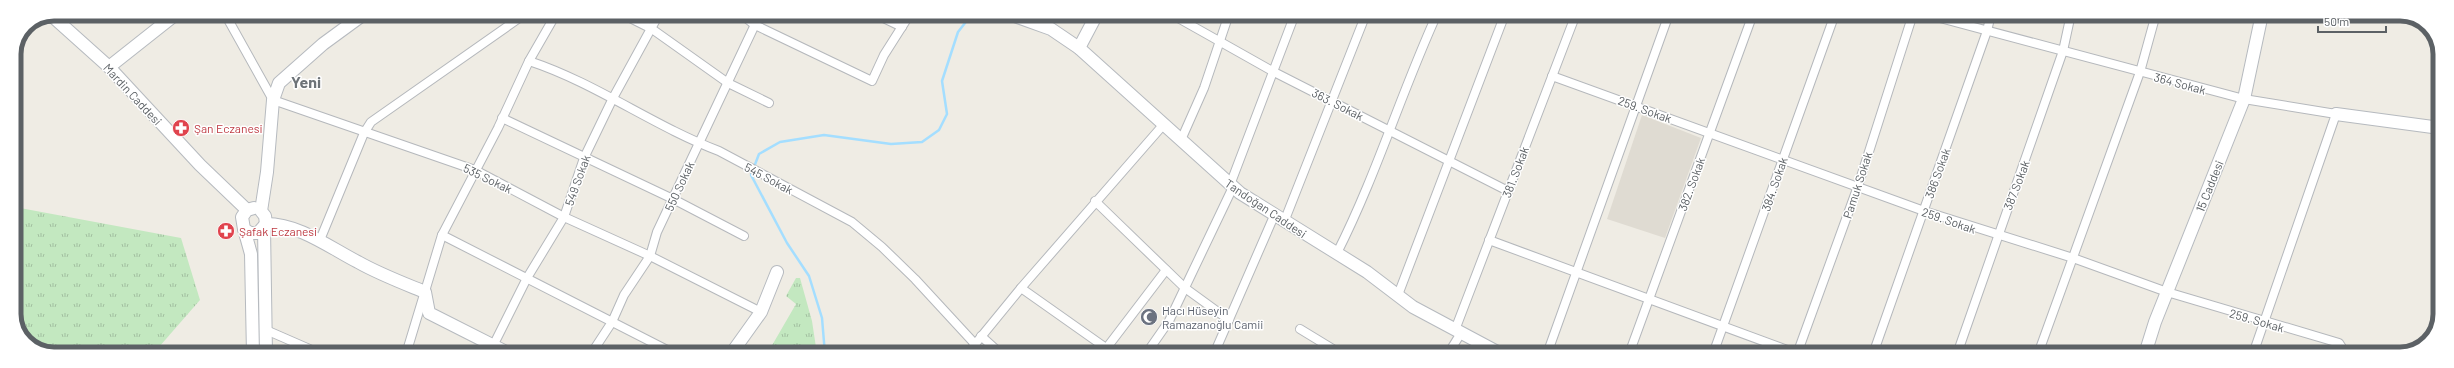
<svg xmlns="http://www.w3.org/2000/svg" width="2454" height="368" viewBox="0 0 2454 368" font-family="Barlow,sans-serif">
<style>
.education{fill:#dfdbd2}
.grass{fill:url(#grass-tufts)}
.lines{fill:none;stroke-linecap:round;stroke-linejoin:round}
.stream{stroke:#a4deff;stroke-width:2.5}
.street-casing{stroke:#b5b8bc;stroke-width:10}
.secondary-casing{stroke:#b6babf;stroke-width:14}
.street{stroke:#fff;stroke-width:8}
.secondary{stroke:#fff;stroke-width:12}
.labels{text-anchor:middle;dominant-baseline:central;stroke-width:3;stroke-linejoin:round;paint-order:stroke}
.street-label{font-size:12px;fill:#5c6165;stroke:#fff}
.health-label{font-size:12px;fill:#be3a42;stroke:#fff;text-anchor:start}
.worship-label{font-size:12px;fill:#5b616d;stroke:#fff;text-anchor:start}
.district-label{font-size:16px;font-weight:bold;fill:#6d7378;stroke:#fff}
.rim{fill:none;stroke:#5c6165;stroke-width:5}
</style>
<defs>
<pattern id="grass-tufts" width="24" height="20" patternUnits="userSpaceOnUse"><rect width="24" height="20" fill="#c3e8c0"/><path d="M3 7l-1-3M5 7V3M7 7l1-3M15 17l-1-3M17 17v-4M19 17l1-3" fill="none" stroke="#a2bfa0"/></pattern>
</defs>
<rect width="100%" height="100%" fill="#efece4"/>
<!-- education -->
<polygon class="education" points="1642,115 1701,138 1665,238 1607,219"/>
<!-- grass -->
<g class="grass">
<polygon points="20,208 181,238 200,300 159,347 140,354 49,354 25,342 14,319 14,218"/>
<polygon points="796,278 800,278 812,321 817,354 767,354 796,304 786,296"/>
</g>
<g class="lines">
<!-- stream -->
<polyline class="stream" points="825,354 822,318 809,276 787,243 751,175 759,154 780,142 824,135 891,144 922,142 939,130 947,114 942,81 958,32 972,14"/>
<defs>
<g id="street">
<polyline points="225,14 273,100 475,170 564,217 650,256 761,312"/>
<polyline points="622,14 652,29 728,83 769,103"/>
<polyline points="741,14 755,25 872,81 884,55 910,14"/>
<polyline points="875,14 902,27"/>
<polyline points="1171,14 1274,72 1508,191"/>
<polyline points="1925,14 2244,99 2336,114 2253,354"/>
<path d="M529,61C596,83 653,126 719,151L852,222L882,247L915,279L975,344"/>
<polyline points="1552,76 1924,211 2073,258 2167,292 2339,343 2346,354"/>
<polyline points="502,118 673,199 744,236"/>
<polyline points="1181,140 1204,88 1229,14"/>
<polyline points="1230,185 1295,14"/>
<polyline points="1095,201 1185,288 1229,320"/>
<polyline points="1284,222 1366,14"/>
<polyline points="442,235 675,354"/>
<polyline points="320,240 364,133 371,122 525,14"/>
<polyline points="1489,240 1798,354"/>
<path d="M1337,253C1376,176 1401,93 1437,14"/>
<polyline points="1021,288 1106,348"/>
<polyline points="1398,295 1505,14"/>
<polyline points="1300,329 1341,354"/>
<polyline points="266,330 321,354"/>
<polyline points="1455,330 1576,14"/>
<polyline points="981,336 1001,354"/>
<polyline points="235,354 252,351"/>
<polyline points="406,354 442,235 498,128 529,61 556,14"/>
<polyline points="489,354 527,278 564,217 584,158 613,98 659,14"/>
<polyline points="591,354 612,322 624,295 650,256 657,232 760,14"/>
<polyline points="967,354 1021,288 1164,124"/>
<polyline points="1102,354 1166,270"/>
<polyline points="1146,354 1169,321 1233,187"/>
<polyline points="1214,354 1274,216"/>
<polyline points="1448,354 1461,333"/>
<polyline points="1547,354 1669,14"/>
<polyline points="1629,354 1753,14"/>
<polyline points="1713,354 1835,14"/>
<polyline points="1797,354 1858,186 1913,14"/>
<polyline points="1873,354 1987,31 1991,14"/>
<polyline points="1957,354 2063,51 2071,14"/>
<polyline points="2038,354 2140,72 2156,14"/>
</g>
<g id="secondary">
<polyline points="1009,14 1051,29 1079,48 1240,193 1367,272 1413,307 1501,354"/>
<polyline points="51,15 109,67 200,165 247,210"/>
<polyline points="1079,48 1097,14"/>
<polyline points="109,67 176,14"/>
<polyline points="2336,114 2440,128"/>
<polyline points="254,208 247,210 242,217 244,229 250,233 258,233 266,224"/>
<path d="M266,224C299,224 329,247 358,262C379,274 403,283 425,292L429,313L510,354"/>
<polyline points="266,224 265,216 261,211 267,172 273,100 279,83 323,44 364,14"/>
<polyline points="264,228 266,354"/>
<polyline points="244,229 251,254 253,354"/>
<polyline points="731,354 761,312 777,272"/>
<polyline points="2145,354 2155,322 2244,99 2262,14"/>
</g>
</defs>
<!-- street casing -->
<use href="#street" class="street-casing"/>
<!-- secondary casing -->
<use href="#secondary" class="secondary-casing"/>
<!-- street -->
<use href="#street" class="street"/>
<!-- secondary -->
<use href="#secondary" class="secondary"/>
</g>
<!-- icons -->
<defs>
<symbol id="pharmacy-disc" viewBox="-11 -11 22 22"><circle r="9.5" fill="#e0444e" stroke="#fff"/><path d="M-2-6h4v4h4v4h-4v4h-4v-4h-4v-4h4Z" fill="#fff"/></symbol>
<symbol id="mosque-disc" viewBox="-11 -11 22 22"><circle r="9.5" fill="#6b7280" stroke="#fff"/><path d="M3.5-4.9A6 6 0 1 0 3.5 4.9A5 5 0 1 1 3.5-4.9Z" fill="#fff"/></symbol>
</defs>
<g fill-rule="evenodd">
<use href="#pharmacy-disc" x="171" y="118" width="20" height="20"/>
<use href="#pharmacy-disc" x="216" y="221" width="20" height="20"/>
<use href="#mosque-disc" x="1139" y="307" width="20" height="20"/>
</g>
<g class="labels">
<!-- street labels -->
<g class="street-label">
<text transform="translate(2180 83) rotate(15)">364 Sokak</text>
<text transform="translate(133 94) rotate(47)">Mardin Caddesi</text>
<text transform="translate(1338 104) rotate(27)">363. Sokak</text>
<text transform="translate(1645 109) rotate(20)">259. Sokak</text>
<text transform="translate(1515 172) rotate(-69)">381. Sokak</text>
<text transform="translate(1937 173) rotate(-70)">386 Sokak</text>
<text transform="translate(488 178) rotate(26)">535 Sokak</text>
<text transform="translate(769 178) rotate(28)">545 Sokak</text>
<text transform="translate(577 180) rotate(-70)">549 Sokak</text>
<text transform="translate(1691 184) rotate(-70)">382. Sokak</text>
<text transform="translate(1774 184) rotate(-71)">384. Sokak</text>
<text transform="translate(1857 185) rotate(-72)">Pamuk Sokak</text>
<text transform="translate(2016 185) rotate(-69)">387 Sokak</text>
<text transform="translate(679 186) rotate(-65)">550 Sokak</text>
<text transform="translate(2209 186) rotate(-68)">15 Caddesi</text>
<text transform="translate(1266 208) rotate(34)">Tandoğan Caddesi</text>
<text transform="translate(1949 220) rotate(19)">259. Sokak</text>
<text transform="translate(2257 320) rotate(16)">259. Sokak</text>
</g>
<!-- health labels -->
<g class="health-label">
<text x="194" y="128">Şan Eczanesi</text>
<text x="239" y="231">Şafak Eczanesi</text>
</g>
<!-- worship labels -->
<g class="worship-label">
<text x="1162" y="310">Hacı Hüseyin<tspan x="1162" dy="14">Ramazanoğlu Camii</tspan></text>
</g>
<!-- district labels -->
<g class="district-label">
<text x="306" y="81">Yeni</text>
</g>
</g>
<!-- crop -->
<path d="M0 0H2454V368H0ZM54 21H2400A33 33 0 0 1 2433 54V314A33 33 0 0 1 2400 347H54A33 33 0 0 1 21 314V54A33 33 0 0 1 54 21Z" fill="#fff" fill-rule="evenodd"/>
<path class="rim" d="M54 21H2400A33 33 0 0 1 2433 54V314A33 33 0 0 1 2400 347H54A33 33 0 0 1 21 314V54A33 33 0 0 1 54 21Z"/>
<!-- scale -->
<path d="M2318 26v6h68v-6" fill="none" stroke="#5c6165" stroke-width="2"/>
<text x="2324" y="26" font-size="12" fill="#5c6165" stroke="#ffffff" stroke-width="3" paint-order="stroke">50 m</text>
</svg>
